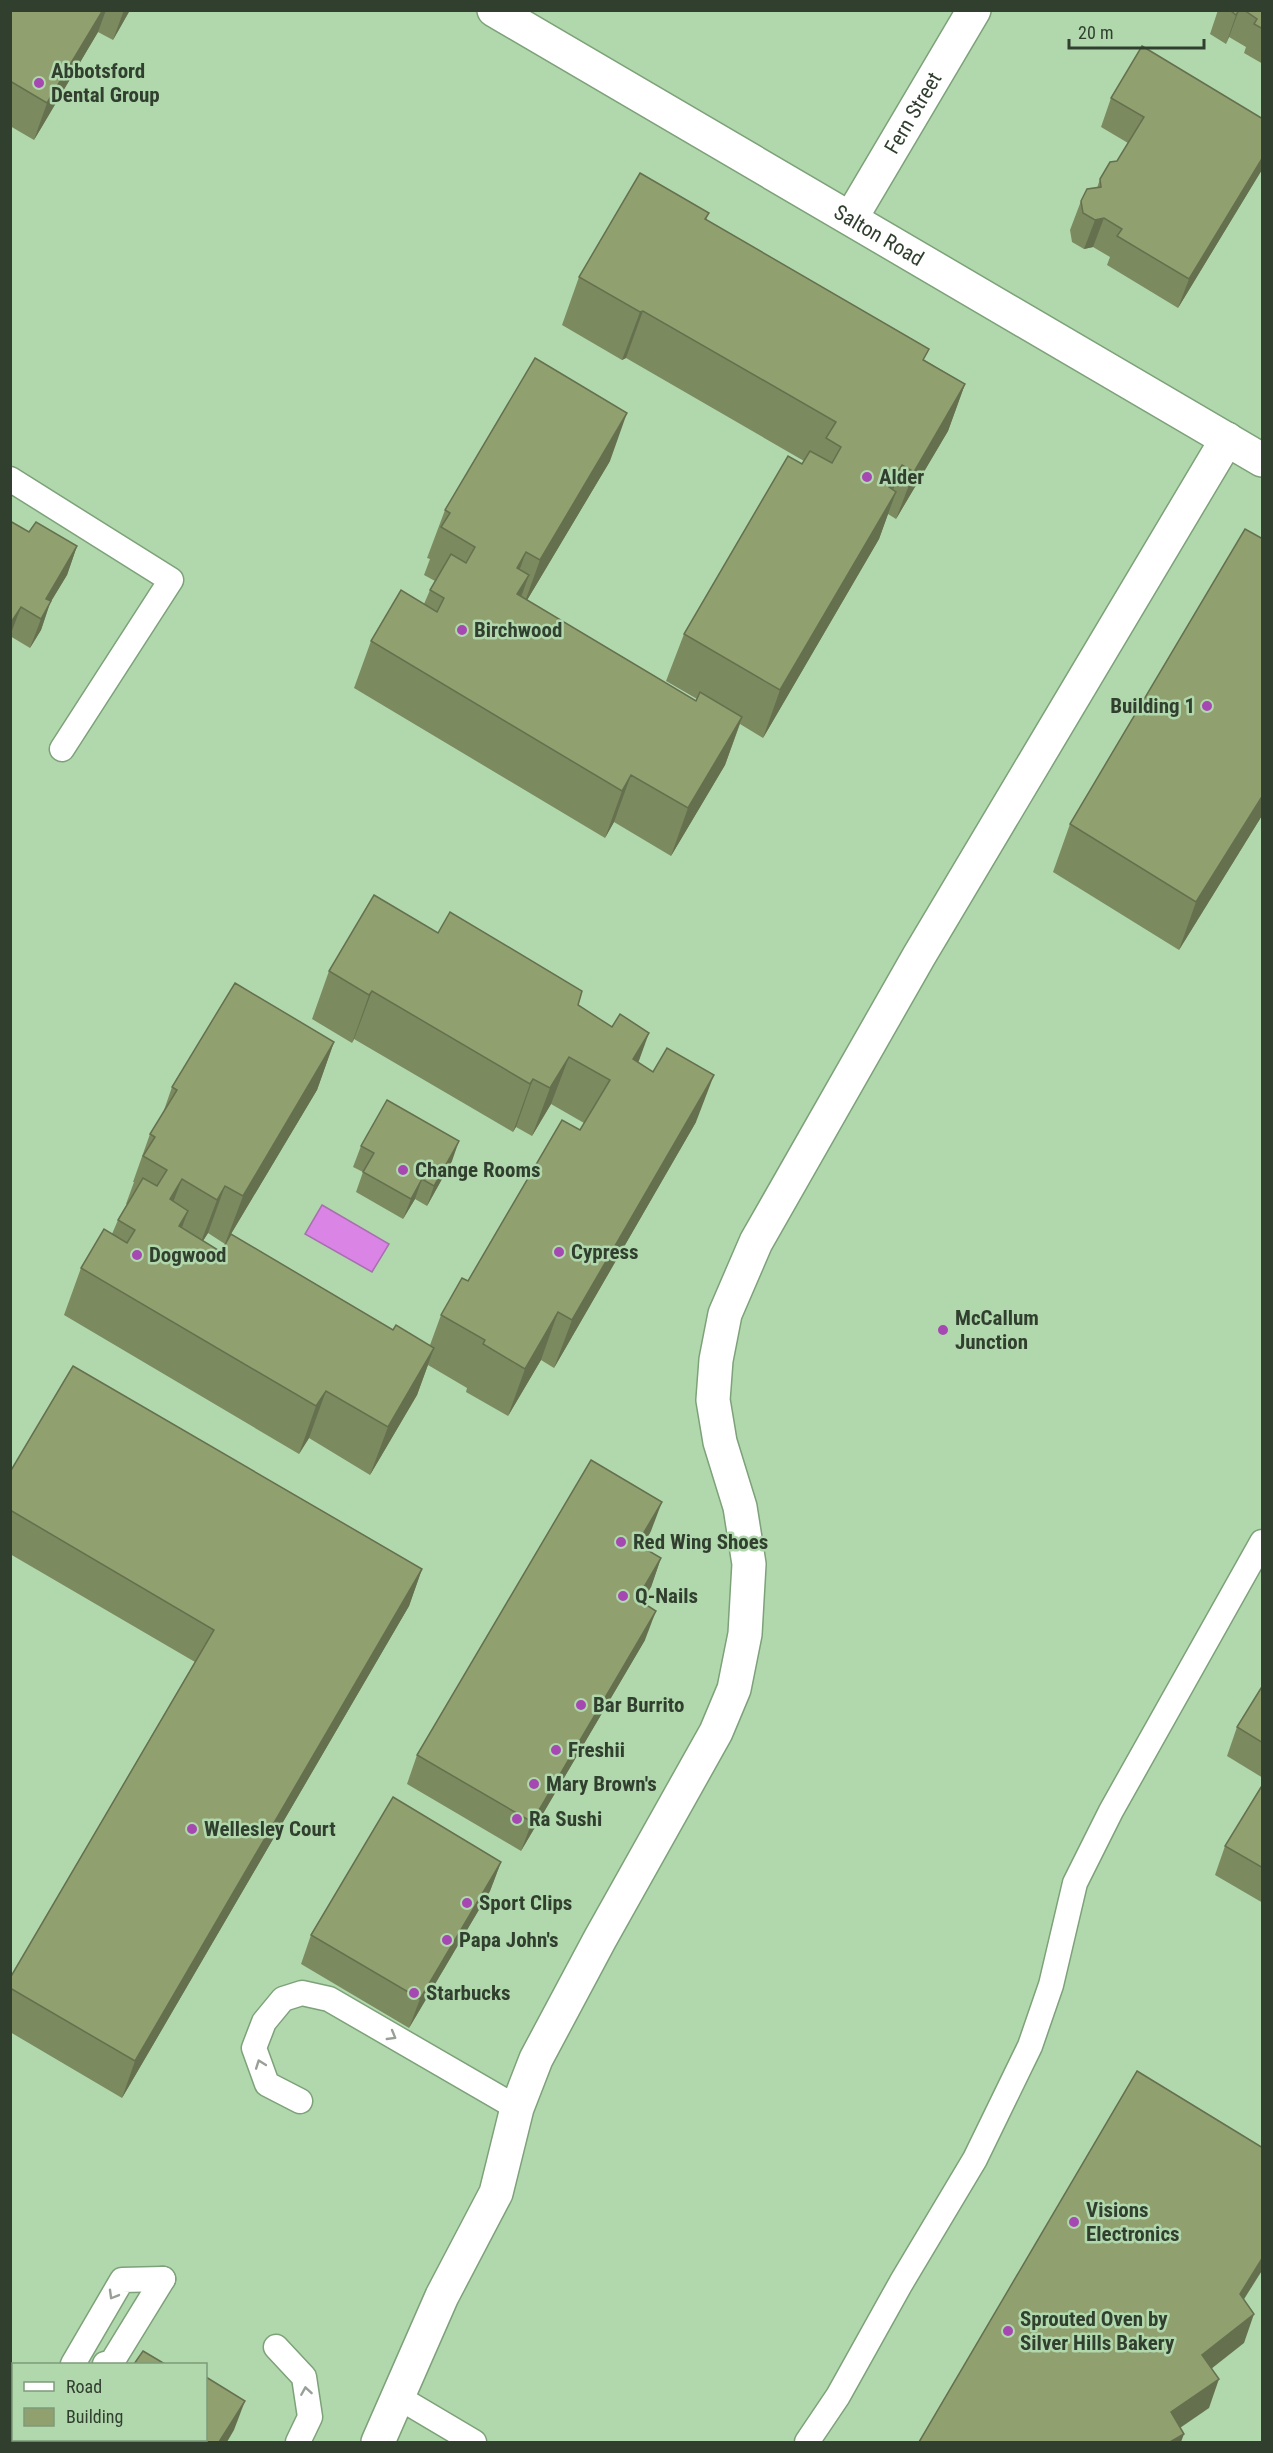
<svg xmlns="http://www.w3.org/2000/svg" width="1273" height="2453" viewBox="0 0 1273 2453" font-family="'Roboto Condensed',sans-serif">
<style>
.water{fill:#da85e5;stroke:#a770ae;stroke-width:1.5}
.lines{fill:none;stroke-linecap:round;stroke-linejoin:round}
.lane-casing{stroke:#7da179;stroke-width:27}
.street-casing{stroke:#7da179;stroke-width:36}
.lane{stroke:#fff;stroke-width:24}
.street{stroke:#fff;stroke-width:33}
.wall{fill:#7c8a5f}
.shaded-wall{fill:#65704e}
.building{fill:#90a06f;stroke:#65704e;stroke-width:1.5}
.oneway{stroke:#989f96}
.poi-dot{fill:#a548b2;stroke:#b1d8ad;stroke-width:2}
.labels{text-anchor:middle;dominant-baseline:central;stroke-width:5;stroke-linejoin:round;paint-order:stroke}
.poi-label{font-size:21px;font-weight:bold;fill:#303f2e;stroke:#b1d8ad;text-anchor:start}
.street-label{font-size:21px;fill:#303f2e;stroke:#b1d8ad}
</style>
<rect width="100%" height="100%" fill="#b1d8ad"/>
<!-- water -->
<polygon class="water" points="322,1205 389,1244 372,1272 305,1234"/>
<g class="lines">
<defs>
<g id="lane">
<polyline points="10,479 171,580 62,749"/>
<polyline points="300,2101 267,2084 254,2048 264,2022 283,1999 302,1993 329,1999 517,2108"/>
<polyline points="276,2347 304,2377 310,2417 298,2442"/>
<polyline points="73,2364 122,2280 163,2279"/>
<polyline points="105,2364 112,2362 163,2279"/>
<polyline points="398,2397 474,2442"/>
<polyline points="25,2442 27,2440"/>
<polyline points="807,2442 838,2396 901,2283 975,2159 1030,2046 1051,1985 1075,1883 1111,1811 1262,1542"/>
</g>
<g id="street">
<path id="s1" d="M494,10L1262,460"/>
<path id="s2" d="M851,218L974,10"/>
<polyline points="378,2442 442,2296 496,2193 517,2108 536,2059 600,1939 716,1732 734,1689 745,1634 749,1564 740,1507 720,1442 713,1400 716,1360 725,1314 756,1242 919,956 1227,439"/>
</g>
</defs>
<!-- lane casing -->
<use href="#lane" class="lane-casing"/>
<!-- street casing -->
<use href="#street" class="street-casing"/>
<!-- lane -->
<use href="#lane" class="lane"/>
<!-- street -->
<use href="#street" class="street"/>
</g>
<!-- wall -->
<g class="wall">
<polygon points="10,10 130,10 113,40 98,32 34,140 10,126"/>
<polygon points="1218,10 1263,10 1263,64 1244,53 1246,47 1229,37 1226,44 1210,34"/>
<polygon points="1111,98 1263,119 1263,168 1178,308 1107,265 1110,257 1093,247 1084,249 1072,242 1070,230 1081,201 1097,188 1100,179 1117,161 1128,143 1101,127"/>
<polygon points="709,213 706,220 925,360 965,384 948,431 896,519 888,514 879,539 763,738 740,724 725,765 671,856 614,822 605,838 354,688 371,641 424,604 430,590 435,581 424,575 430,559 427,558 445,510 610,461 527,600 696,701 697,699 666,681 684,634 804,461 626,358 622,360 562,325 579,277"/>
<polygon points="10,521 29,532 77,546 67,575 50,603 41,630 30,648 10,636"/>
<polygon points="1263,539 1263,814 1179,950 1053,872 1070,824"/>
<polygon points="438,933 578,1005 638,1063 696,1122 554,1368 541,1360 508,1416 466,1392 467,1388 428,1365 417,1395 370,1475 309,1438 299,1454 64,1315 81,1268 112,1234 118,1220 127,1204 126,1204 134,1182 133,1182 150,1134 163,1113 172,1087 334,1042 317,1090 225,1244 208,1233 203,1241 221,1252 393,1330 430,1345 441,1315 468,1281 580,1130 584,1123 551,1104 532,1136 516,1127 513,1132 354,1039 352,1043 312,1019 329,971"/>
<polygon points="361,1146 452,1161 427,1206 415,1199 403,1219 356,1192 363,1172 353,1167"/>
<polygon points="10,1472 422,1569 409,1606 122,2098 10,2032 10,1978 195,1662 10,1554"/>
<polygon points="651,1531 642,1547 661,1558 651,1587 642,1602 645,1640 521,1851 407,1784 417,1755"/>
<polygon points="1263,1685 1263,1778 1227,1756 1237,1727"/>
<polygon points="1263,1784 1263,1903 1215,1875 1225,1846"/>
<polygon points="501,1862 490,1891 409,2028 301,1964 311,1935"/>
</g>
<!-- shaded-wall -->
<g class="shaded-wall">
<polygon points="103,10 106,10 98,32 34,140 47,103"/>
<polygon points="124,10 130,10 113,40"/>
<polygon points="1239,10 1229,37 1226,44 1236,15"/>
<polygon points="1263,157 1263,168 1178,308 1189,279"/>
<polygon points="1104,218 1093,247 1084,249 1095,220"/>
<polygon points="643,311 626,358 622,360 640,312"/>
<polygon points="965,384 948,431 896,519 914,472"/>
<polygon points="627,413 610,461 523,607 540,560"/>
<polygon points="902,465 886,509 896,492 879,539 763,738 780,690 889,487"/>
<polygon points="77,546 67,575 50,603 41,630 30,648 41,619 46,599"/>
<polygon points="526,552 509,599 517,568"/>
<polygon points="529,575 512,622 517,594"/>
<polygon points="21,607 10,636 10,624"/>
<polygon points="742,717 725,765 671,856 688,808"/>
<polygon points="631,775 614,822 605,838 622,791"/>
<polygon points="1263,795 1263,814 1179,950 1196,902"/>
<polygon points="372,991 354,1039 352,1043 369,995"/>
<polygon points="649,1033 632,1080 633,1059"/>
<polygon points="334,1042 317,1090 225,1244 243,1196"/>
<polygon points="569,1057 551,1104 532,1136 550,1088"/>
<polygon points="714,1075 696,1122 554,1368 572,1320"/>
<polygon points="533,1079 516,1127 513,1132 530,1084"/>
<polygon points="459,1141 452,1161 427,1206 434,1186"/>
<polygon points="182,1179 164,1226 170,1199"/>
<polygon points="422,1179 415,1199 403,1219 411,1199"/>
<polygon points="225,1186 208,1233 199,1247 217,1200"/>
<polygon points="188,1211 171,1258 179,1226"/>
<polygon points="558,1312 541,1360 508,1416 525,1369"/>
<polygon points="434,1348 417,1395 370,1475 388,1427"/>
<polygon points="326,1391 309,1438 299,1454 316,1406"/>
<polygon points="662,1502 651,1531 627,1573 637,1544"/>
<polygon points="661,1558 651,1587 626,1628 637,1599"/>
<polygon points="422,1569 409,1606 122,2098 135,2061"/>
<polygon points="656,1611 645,1640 521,1851 532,1822"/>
<polygon points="501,1862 490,1891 409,2028 420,1999"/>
<polygon points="1263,2257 1263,2269 1229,2323 1240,2294"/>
<polygon points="1254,2314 1244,2343 1192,2384 1202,2355"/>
<polygon points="1219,2379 1209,2408 1161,2441 1171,2412"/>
<polygon points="245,2401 234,2430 227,2442 219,2442"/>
<polygon points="1184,2434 1181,2442 1170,2442"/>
</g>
<!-- building -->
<g class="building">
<polygon points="10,10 103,10 47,103 10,81"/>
<polygon points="1230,10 1239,10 1236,15"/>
<polygon points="1244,10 1263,10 1263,29 1254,24 1257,19"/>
<polygon points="1142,46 1263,119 1263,157 1189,279 1117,236 1122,229 1104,218 1095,220 1083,213 1081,201 1087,189 1101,187 1100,179 1110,162 1117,161 1144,117 1111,98"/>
<polygon points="640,173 709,213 705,219 929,349 923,360 965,384 914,472 902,465 894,477 889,487 896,492 780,690 684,634 788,456 802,464 810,451 832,463 841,447 826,438 836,422 643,311 640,312 579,277"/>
<polygon points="535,358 627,413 540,560 526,552 517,568 529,575 517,594 696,701 700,692 742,717 688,808 631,775 622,791 371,641 401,590 437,612 444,598 430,590 451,554 466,563 475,547 441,527 450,513 445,510"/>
<polygon points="10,521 29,532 36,522 77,546 46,599 51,601 41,619 21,607 10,624"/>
<polygon points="1245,529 1263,539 1263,795 1196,902 1070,824"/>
<polygon points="374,895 438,933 450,912 582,991 578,1005 612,1027 620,1014 649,1033 633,1059 653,1072 667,1048 714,1075 572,1320 558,1312 525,1369 483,1344 485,1340 441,1315 462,1278 468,1281 562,1120 580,1130 610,1080 569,1057 550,1088 533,1079 530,1084 372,991 369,995 329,971"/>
<polygon points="235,983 334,1042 243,1196 225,1186 217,1200 182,1179 170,1199 188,1211 179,1226 221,1252 231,1234 393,1330 396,1325 434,1348 388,1427 326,1391 316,1406 81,1268 104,1229 127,1243 135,1230 118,1220 143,1178 157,1186 167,1170 143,1156 155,1137 150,1134 177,1090 172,1087"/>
<polygon points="387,1100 459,1141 434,1186 422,1179 411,1199 363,1172 374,1153 361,1146"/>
<polygon points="73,1366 422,1569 135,2061 10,1988 10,1978 214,1630 10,1510 10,1472"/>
<polygon points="591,1460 662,1502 637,1544 661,1558 637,1599 656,1611 532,1822 417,1755"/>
<polygon points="1263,1685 1263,1743 1237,1727"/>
<polygon points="1263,1784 1263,1868 1225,1846"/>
<polygon points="393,1797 501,1862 420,1999 311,1935"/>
<polygon points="1137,2071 1263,2148 1263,2257 1240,2294 1254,2314 1202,2355 1219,2379 1171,2412 1184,2434 1170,2442 919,2442"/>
<polygon points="143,2351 165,2364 134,2364"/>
<polygon points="206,2377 245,2401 219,2442 69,2442 71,2439 206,2439"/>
</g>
<!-- one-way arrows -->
<defs><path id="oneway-chevron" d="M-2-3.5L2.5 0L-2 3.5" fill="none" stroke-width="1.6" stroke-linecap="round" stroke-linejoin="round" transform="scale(1.5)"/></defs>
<g class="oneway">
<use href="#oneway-chevron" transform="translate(392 2036) rotate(30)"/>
<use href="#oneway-chevron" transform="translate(260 2064) rotate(-110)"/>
<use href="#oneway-chevron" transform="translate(113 2295) rotate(120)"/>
<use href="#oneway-chevron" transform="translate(306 2391) rotate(-99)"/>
</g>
<!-- markers -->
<g class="poi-dot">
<circle cx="39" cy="83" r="6"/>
<circle cx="867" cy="477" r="6"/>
<circle cx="462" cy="630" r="6"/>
<circle cx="1207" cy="706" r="6"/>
<circle cx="403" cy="1170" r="6"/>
<circle cx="559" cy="1252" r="6"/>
<circle cx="137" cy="1255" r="6"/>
<circle cx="943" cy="1330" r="6"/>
<circle cx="621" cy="1542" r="6"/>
<circle cx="623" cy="1596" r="6"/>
<circle cx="581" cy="1705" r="6"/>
<circle cx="556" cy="1750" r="6"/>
<circle cx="534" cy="1784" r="6"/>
<circle cx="517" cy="1819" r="6"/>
<circle cx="192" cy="1829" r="6"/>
<circle cx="467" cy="1903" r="6"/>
<circle cx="447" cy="1940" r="6"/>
<circle cx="414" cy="1993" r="6"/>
<circle cx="1074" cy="2222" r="6"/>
<circle cx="1008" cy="2331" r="6"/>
</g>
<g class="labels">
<!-- poi labels -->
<g class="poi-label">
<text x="51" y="71">Abbotsford<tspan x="51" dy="24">Dental Group</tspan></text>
<text x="879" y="477">Alder</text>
<text x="474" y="630">Birchwood</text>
<text x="1195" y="706" text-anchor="end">Building 1</text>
<text x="415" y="1170">Change Rooms</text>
<text x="571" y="1252">Cypress</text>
<text x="149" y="1255">Dogwood</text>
<text x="955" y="1318">McCallum<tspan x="955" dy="24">Junction</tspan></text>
<text x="633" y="1542">Red Wing Shoes</text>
<text x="635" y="1596">Q-Nails</text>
<text x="593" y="1705">Bar Burrito</text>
<text x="568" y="1750">Freshii</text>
<text x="546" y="1784">Mary Brown's</text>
<text x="529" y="1819">Ra Sushi</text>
<text x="204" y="1829">Wellesley Court</text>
<text x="479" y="1903">Sport Clips</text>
<text x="459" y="1940">Papa John's</text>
<text x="426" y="1993">Starbucks</text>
<text x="1086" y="2210">Visions<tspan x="1086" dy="24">Electronics</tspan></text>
<text x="1020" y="2319">Sprouted Oven by<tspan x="1020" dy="24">Silver Hills Bakery</tspan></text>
</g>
<!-- street labels -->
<g class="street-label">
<text stroke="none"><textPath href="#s2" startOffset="122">Fern Street</textPath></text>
<text stroke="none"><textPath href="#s1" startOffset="446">Salton Road</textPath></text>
</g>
</g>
<!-- border -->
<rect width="1273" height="2453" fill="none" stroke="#303f2e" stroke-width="24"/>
<!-- legend -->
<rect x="12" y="2363" width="195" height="78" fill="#b1d8ad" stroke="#7d9b7a" stroke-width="1.5"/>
<rect x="24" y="2382" width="30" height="9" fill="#ffffff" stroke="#7d9b7a" stroke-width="1.5"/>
<text x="66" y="2393" font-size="18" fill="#303f2e">Road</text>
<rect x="24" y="2408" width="30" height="18" fill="#90a06f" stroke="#7d9b7a" stroke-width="1.5"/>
<text x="66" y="2423" font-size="18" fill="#303f2e">Building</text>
<!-- scale -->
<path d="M1069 39v9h135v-9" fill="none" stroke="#303f2e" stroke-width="3"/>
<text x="1078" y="39" font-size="18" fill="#303f2e" stroke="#b1d8ad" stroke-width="4.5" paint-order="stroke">20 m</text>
</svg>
